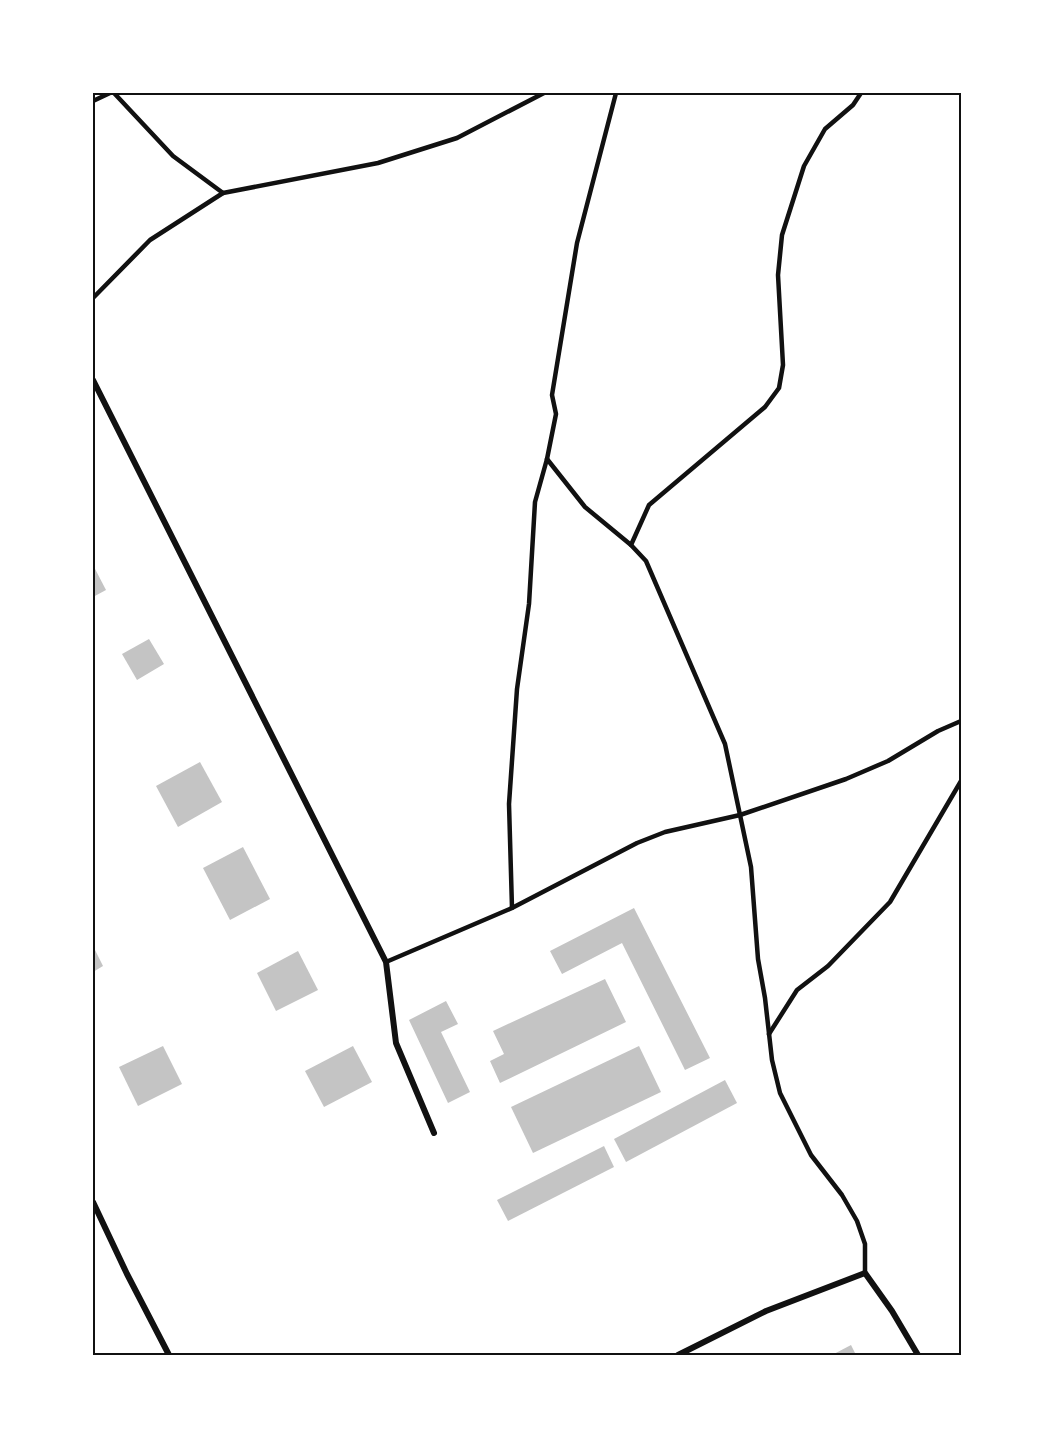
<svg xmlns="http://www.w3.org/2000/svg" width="1054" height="1448" viewBox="0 0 1054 1448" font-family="'PT Sans Narrow',sans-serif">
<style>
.building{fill:#c4c4c4}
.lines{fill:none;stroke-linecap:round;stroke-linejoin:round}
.service{stroke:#111;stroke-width:4.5}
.minor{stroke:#111;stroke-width:6}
.neatline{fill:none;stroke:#111;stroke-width:2}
</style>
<rect width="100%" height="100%" fill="#fff"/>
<!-- building -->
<g class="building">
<polygon points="93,565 106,590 93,597"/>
<polygon points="149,639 164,664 137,680 122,654"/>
<polygon points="200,762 222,802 178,827 156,786"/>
<polygon points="243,847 270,899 230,920 203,868"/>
<polygon points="634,908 710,1058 685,1070 622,943 562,974 550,951"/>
<polygon points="93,946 103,966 93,972"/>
<polygon points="298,951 318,990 276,1011 257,973"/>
<polygon points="605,979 626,1022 500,1083 490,1061 504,1054 493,1031"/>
<polygon points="446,1001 458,1024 441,1032 470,1092 448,1103 409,1020"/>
<polygon points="163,1046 182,1084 138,1106 119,1067"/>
<polygon points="353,1046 372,1082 324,1107 305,1071"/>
<polygon points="639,1046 661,1092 533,1153 511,1107"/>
<polygon points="725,1080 737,1103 626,1162 614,1139"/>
<polygon points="604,1146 614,1167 508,1221 497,1200"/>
<polygon points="851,1345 856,1355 832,1355"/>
</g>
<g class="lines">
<!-- service -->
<g class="service">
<polyline points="114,93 173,156 223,193 378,163 457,138 544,93"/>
<polyline points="93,101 110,93"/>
<polyline points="93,298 150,240 223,193"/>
<polyline points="547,459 585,507 631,545 646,561 725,744 751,867 758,959 765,998 772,1060 780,1093 811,1155 842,1195 857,1221 865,1244 865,1273"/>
<polyline points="631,545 649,505 765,407 779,388 783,365 778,275 782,235 804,166 825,129 853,105 861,93"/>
<polyline points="512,908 509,804 517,689 529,604 535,502 547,459 556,414 552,395 577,243 616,93"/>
<polyline points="386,962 512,908 637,843 665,832 740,815 846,779 888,761 938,731 961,721"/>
<polyline points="769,1034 797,990 828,966 890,902 961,781"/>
</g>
<!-- minor -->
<g class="minor">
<polyline points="93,380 386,962 396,1043 434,1133"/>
<polyline points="93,1202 127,1274 169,1355"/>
<polyline points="678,1355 766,1311 865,1273 892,1311 918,1355"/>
</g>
</g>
<!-- border -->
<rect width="1054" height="1448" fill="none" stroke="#ffffff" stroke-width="189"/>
<rect x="94" y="94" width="866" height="1260" class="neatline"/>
</svg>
